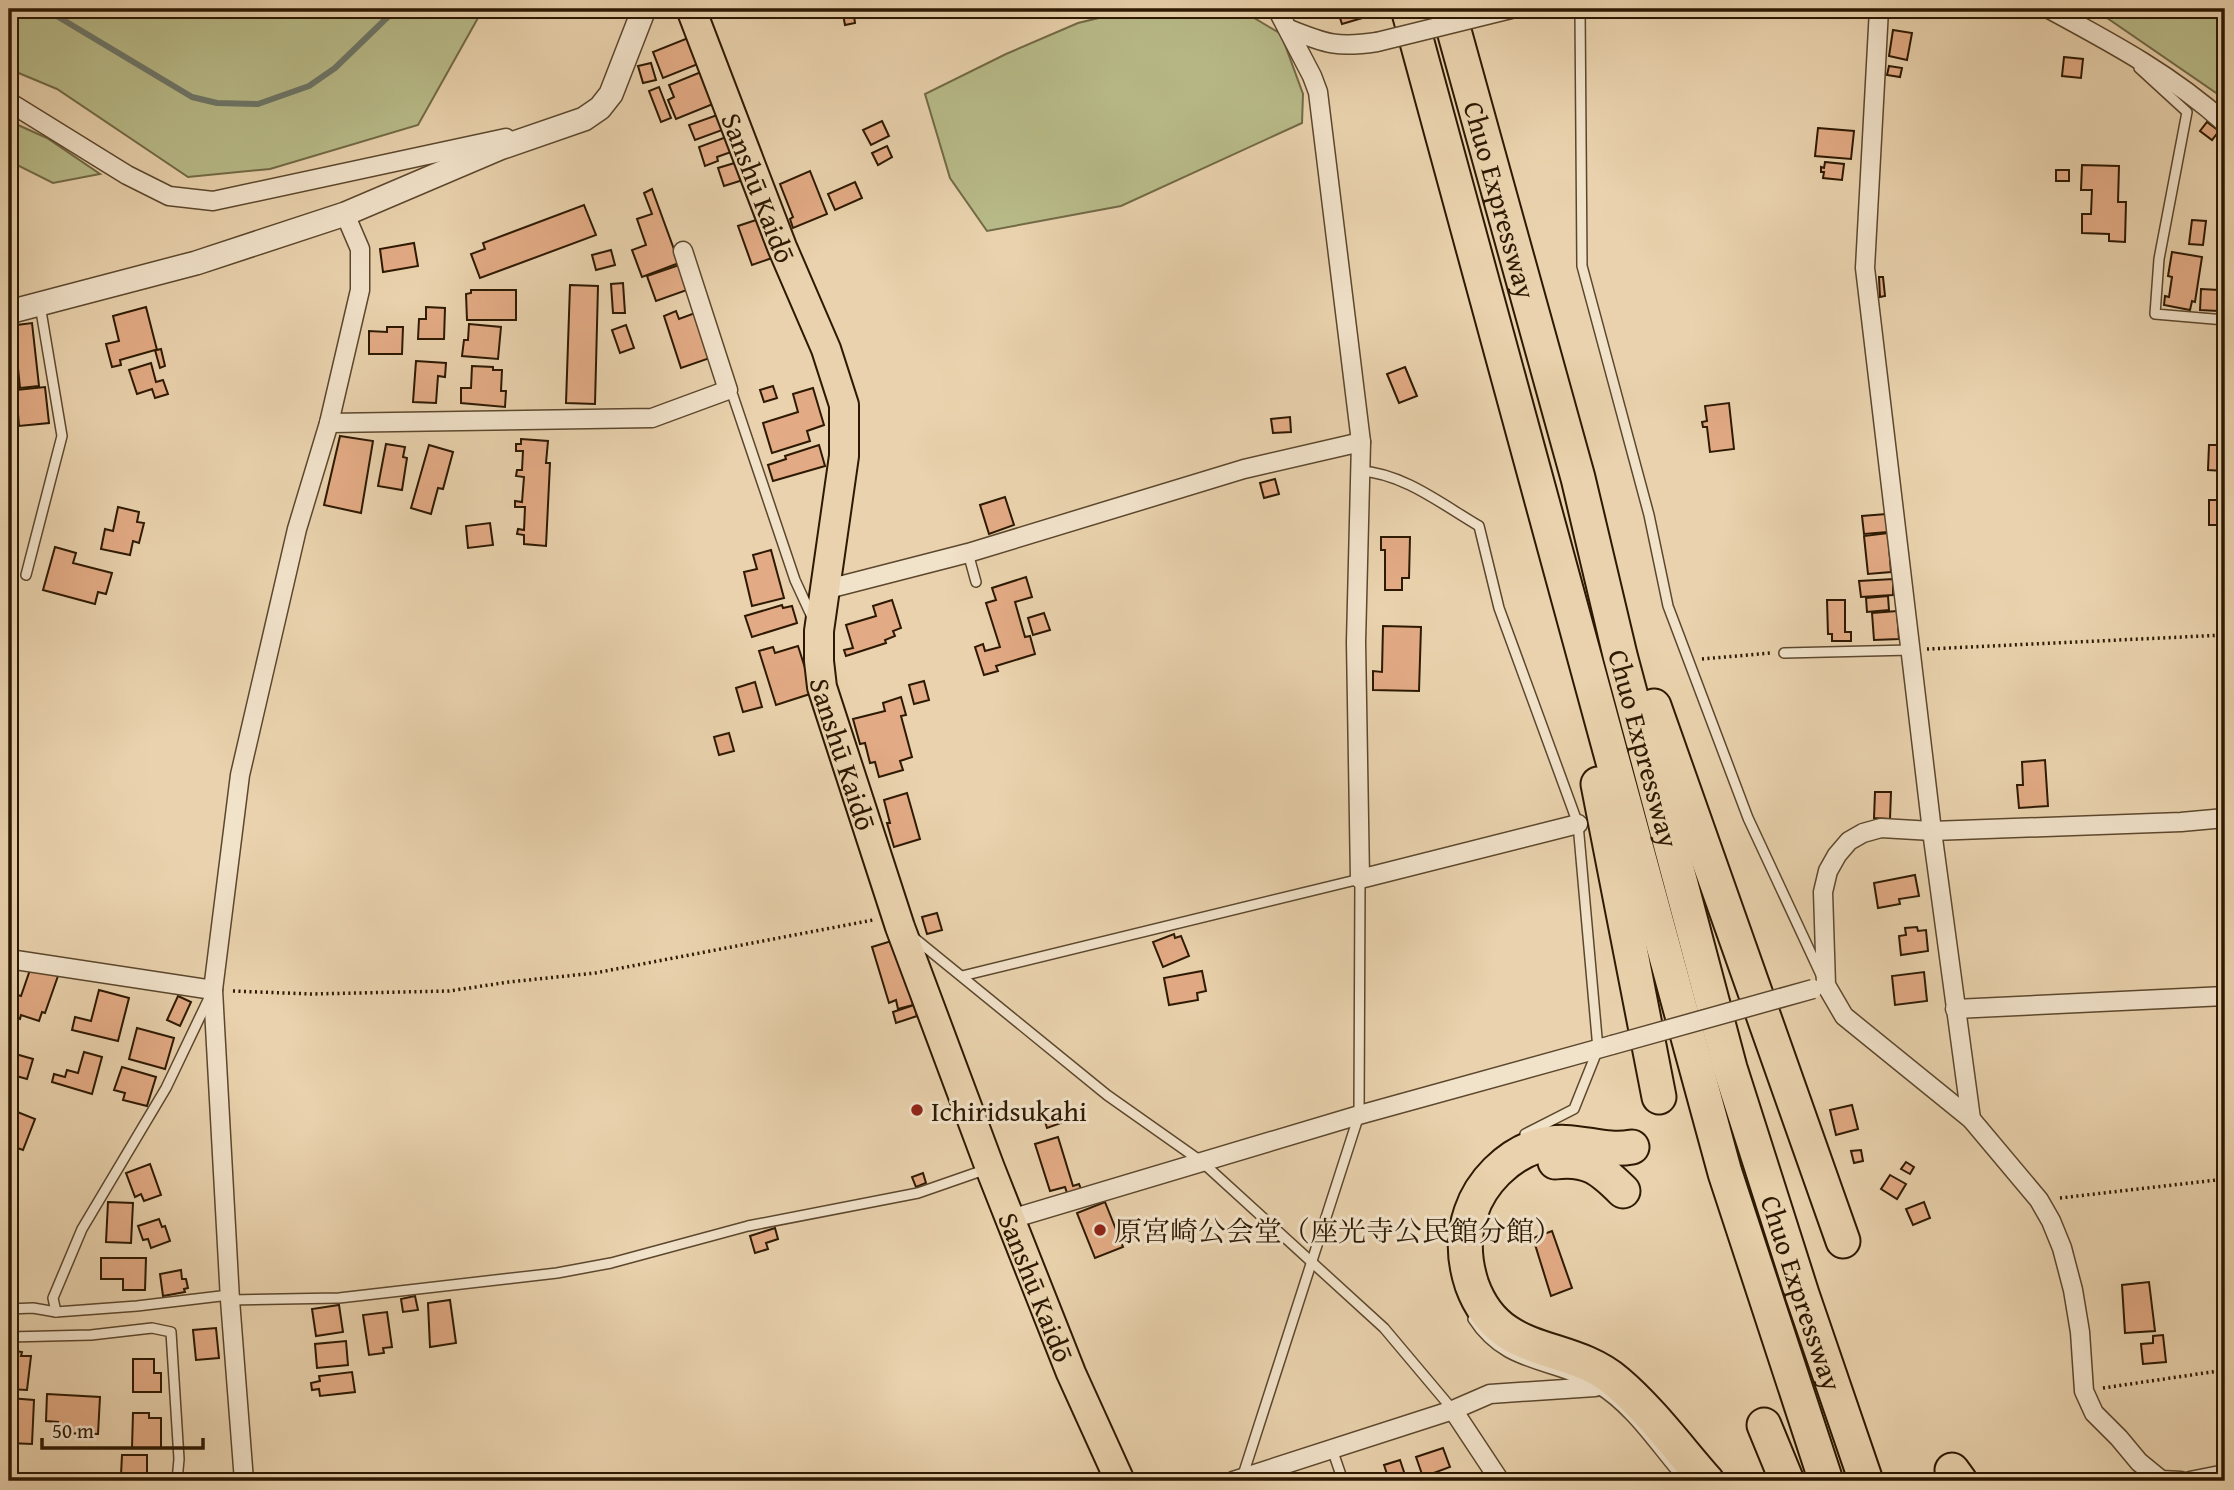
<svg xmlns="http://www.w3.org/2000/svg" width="2234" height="1490" viewBox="0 0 2234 1490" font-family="'Gentium Book Plus','Noto Serif JP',serif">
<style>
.green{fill:#b8bb89;stroke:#726a46;stroke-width:2}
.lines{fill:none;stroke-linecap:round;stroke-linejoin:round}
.stream{stroke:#6d776a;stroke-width:6}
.building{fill:#e3ab85;stroke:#2d1902;stroke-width:2}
.service-casing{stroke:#5c472d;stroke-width:12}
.minor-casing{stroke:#5c472d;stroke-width:21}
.tertiary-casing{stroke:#5c472d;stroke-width:26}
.primary-casing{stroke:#2d1902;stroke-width:32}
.motorway-casing{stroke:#2d1902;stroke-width:37}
.path{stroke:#2d1902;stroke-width:3.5;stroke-dasharray:2 3.5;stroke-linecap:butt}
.service{stroke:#f1e2ca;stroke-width:9}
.minor{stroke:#f1e2ca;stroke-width:18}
.tertiary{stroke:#f1e2ca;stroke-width:23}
.primary{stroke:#e9d2ad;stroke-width:28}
.motorway{stroke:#e9d2ad;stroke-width:33}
.minor-bridge-casing{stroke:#5c472d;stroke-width:21;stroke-linecap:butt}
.minor-bridge{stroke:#f1e2ca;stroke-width:18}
.poi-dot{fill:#8f2418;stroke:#f1e2ca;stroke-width:2.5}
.labels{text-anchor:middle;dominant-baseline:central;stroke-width:6;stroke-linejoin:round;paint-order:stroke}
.street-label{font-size:28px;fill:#2d1902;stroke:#f1e2ca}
.poi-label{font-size:28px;fill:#2d1902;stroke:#f1e2ca;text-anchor:start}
</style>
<rect width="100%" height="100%" fill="#e9d2ad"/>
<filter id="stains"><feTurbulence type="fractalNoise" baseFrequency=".00286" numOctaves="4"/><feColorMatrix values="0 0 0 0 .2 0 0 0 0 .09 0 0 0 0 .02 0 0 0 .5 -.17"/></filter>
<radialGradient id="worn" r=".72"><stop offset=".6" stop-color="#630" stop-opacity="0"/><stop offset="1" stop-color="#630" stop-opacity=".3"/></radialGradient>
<!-- green -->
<g class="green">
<polygon points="9,9 483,9 418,125 270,169 188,177 57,89 9,69"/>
<polygon points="1157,9 1239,9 1281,34 1303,94 1302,123 1121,206 987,231 950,178 925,94 1006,54 1078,23 1107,16 1144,13"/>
<polygon points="2094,9 2225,9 2225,99"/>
<polygon points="9,121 47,138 100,174 53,183 9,161"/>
</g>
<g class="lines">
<!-- stream -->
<polyline class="stream" points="45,9 192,97 217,103 258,104 309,86 335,68 396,9"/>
</g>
<!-- building -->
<g class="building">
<polygon points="842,9 853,9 855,23 845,25"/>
<polygon points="1331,9 1367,9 1369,16 1342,24 1338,12 1333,14"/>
<polygon points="1893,30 1912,33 1907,60 1889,56"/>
<polygon points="688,38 698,64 663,78 653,52"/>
<polygon points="2064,57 2083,59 2081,78 2062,76"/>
<polygon points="651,63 656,80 643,83 638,66"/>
<polygon points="1889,66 1902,68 1900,77 1887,75"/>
<polygon points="701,72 718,102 676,119 668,100 674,97 669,85"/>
<polygon points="659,87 671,118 661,122 649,91"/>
<polygon points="720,114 725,129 695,140 689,125"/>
<polygon points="882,121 889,136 871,145 863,130"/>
<polygon points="2207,122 2219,131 2212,140 2200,131"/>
<polygon points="1818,128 1854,131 1851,159 1815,156"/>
<polygon points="729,136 734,151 717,157 718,161 705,166 699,147"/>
<polygon points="887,146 892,157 878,165 872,153"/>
<polygon points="741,161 746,179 724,186 718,168"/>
<polygon points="1825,162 1844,164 1842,180 1823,178 1824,172 1821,172 1821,167 1824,168"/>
<polygon points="2082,165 2119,166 2118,202 2126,202 2125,242 2109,241 2109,234 2082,233 2082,214 2091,214 2092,190 2081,190"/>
<rect x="2056" y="170" width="13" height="11"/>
<polygon points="810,171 827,214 793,228 790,219 793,217 780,184"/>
<polygon points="855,182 862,198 835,210 828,194"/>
<polygon points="652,189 679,263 642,277 632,250 646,245 637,219 652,214 644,193"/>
<polygon points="584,205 596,235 480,278 471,254 485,249 483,243"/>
<polygon points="762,218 772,258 752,265 738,226"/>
<polygon points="2192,220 2206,221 2203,245 2189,244"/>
<polygon points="414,243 418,266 383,272 380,249"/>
<polygon points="611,250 615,265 596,270 592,255"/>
<polygon points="2172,252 2202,257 2195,302 2192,301 2190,310 2164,305 2165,296 2169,297 2172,277 2168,276"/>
<polygon points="679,265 687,290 656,301 647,276"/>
<polygon points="1879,277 1883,277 1885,296 1880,297"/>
<polygon points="623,283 625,313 613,313 611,284"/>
<polygon points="570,285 598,286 595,404 566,403"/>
<polygon points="2201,289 2219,290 2218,311 2200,310"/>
<polygon points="471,290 516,290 516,320 467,320 466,294 471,293"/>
<polygon points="146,307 157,350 161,349 165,366 160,368 155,350 120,360 121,365 112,367 106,344 119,341 113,316"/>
<polygon points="426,307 445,308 444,339 418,339 419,319 426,319"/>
<polygon points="676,311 679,319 695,313 710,358 681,368 664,316"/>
<polygon points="32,323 39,386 20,388 18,368 9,369 9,326"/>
<polygon points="469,324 501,327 498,359 462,356 464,340 468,340"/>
<polygon points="626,325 634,348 620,353 612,330"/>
<polygon points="387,327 403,327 402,354 369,354 369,331 387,332"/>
<polygon points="416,361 446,363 445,377 438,376 436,403 413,402"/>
<polygon points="151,363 156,382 163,380 168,394 155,398 152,389 137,394 129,370"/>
<polygon points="472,366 493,367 493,370 502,370 501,391 506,391 505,407 461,403 461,388 471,388"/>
<polygon points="1405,367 1417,396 1399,403 1387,374"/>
<polygon points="773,386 777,398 764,402 760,390"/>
<polygon points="45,387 49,423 19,426 16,390"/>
<polygon points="813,388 824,425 807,431 810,441 772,453 763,423 798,412 793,394"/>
<polygon points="1729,403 1734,449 1710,452 1707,427 1703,427 1702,422 1707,421 1705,406"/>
<polygon points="1290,417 1291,432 1273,433 1271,419"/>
<polygon points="340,436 373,441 361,513 324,505"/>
<polygon points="521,439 548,441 546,463 550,463 546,546 524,544 524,535 517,534 518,529 524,530 525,507 515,507 515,501 522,502 524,477 516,476 517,470 522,470 523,451 516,451 516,444 521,444"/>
<polygon points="386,444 405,447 403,457 407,458 402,490 378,486"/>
<polygon points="429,445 453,452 443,489 438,488 431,514 411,508"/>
<polygon points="819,445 825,466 773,481 768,465 786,459 785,456"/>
<polygon points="2209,445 2225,445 2224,471 2208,470"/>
<polygon points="1275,479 1279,494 1264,498 1260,483"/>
<polygon points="2218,484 2225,484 2225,525 2209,525 2209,500 2218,500"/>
<polygon points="1005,497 1014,525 989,534 980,505"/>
<polygon points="118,507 139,512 137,522 144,523 139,543 133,541 130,555 101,549 105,529 113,531"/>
<polygon points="1886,514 1888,532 1864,534 1862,516"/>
<polygon points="490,523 493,545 468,548 466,526"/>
<polygon points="1888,533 1891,572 1868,574 1864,536"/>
<polygon points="1381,537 1410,537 1409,578 1402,578 1402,590 1385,590 1385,550 1381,550"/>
<polygon points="55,547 76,553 73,563 112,573 106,594 98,592 95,604 43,590"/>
<polygon points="771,550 784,598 752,606 744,572 757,569 753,555"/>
<polygon points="1026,577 1032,597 1015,602 1025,637 1030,636 1035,654 996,666 998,671 984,675 975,647 983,644 985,651 1000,647 986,603 996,600 992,588"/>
<polygon points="1893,579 1893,595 1861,597 1859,581"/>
<polygon points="1888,596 1889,610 1867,612 1866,598"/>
<polygon points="892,600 901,628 893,631 895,636 885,640 886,643 846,656 844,650 853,648 846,625 876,616 873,606"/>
<polygon points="1827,600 1845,600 1845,632 1851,632 1851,641 1832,641 1832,634 1828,634"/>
<polygon points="782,605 783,608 792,606 797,623 752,637 745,616"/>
<polygon points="1897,611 1899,639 1874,640 1872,613"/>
<polygon points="1044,613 1050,630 1033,635 1028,618"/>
<polygon points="1383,626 1421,627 1419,691 1373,690 1373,671 1382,672"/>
<polygon points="798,646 813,693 776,705 759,651 773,647 775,653"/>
<polygon points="924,681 929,700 914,704 909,685"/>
<polygon points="755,682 762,707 743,712 736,688"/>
<polygon points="901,697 906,715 901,716 912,757 900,761 903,770 879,777 875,762 870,763 865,743 860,744 853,719 885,711 883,703"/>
<polygon points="729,733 734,751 719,755 714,737"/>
<polygon points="2045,760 2048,806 2019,808 2017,785 2023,785 2022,762"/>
<polygon points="1875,792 1891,792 1890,819 1874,818"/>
<polygon points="907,793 920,839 894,847 887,823 890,823 884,800"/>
<polygon points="1915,875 1919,896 1899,899 1900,904 1878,908 1874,883"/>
<polygon points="937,913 942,930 927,934 922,917"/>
<polygon points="1917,927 1918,931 1926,930 1928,951 1901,955 1899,936 1906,935 1905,928"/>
<polygon points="1174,934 1175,938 1181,936 1189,956 1163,967 1153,942"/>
<polygon points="898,939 913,1005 898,1009 896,1000 889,1003 872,947"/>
<polygon points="31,967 58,976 45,1013 42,1012 39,1021 21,1015 20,1019 9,1015 9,1002 12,993 21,996"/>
<polygon points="1202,971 1206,991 1197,993 1198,1000 1169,1005 1164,978"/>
<polygon points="1924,972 1927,1001 1895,1005 1892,976"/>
<polygon points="99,990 129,998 118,1041 72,1030 75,1017 91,1021"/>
<polygon points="178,996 191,1002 180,1026 167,1020"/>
<polygon points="914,1005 917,1016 896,1023 893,1012"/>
<polygon points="137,1028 174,1038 165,1069 129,1059"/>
<polygon points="84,1052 102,1057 92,1094 52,1082 54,1074 65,1077 67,1070 78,1073"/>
<polygon points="12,1053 33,1059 27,1079 9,1074"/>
<polygon points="122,1067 156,1077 147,1106 123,1100 125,1093 114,1090"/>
<polygon points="1852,1105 1858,1129 1836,1135 1830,1110"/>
<polygon points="10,1109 35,1119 23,1150 9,1145"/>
<polygon points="1058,1113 1061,1123 1047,1128 1044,1118"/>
<polygon points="1058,1137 1073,1186 1079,1184 1081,1189 1067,1193 1065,1187 1050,1191 1035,1144"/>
<polygon points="1861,1150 1863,1161 1854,1163 1851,1151"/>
<polygon points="1906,1162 1914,1167 1910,1174 1901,1169"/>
<polygon points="150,1164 161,1195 144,1201 141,1194 135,1197 126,1173"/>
<polygon points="923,1173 926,1183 916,1187 912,1177"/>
<polygon points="1890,1175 1906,1184 1897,1199 1881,1189"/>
<polygon points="108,1202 133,1203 131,1243 106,1242"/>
<polygon points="1105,1202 1123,1247 1095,1258 1077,1213"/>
<polygon points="1924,1202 1930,1218 1913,1225 1906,1209"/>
<polygon points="159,1219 162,1227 165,1226 170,1241 151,1248 148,1239 143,1240 138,1226"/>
<polygon points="775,1228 778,1239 766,1243 768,1249 755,1253 750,1236"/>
<polygon points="1552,1231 1572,1288 1551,1296 1533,1238"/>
<polygon points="101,1258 146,1258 145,1290 123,1290 123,1279 101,1279"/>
<polygon points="181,1270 182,1279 186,1279 188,1288 184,1289 185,1292 163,1296 160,1274"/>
<polygon points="2149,1282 2155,1331 2125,1333 2122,1285"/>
<polygon points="415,1296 418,1310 403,1312 401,1299"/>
<polygon points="450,1300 456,1343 430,1347 428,1303"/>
<polygon points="339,1305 343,1332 316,1336 312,1309"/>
<polygon points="387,1312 392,1347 383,1348 384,1353 369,1355 363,1315"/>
<polygon points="216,1328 219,1358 196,1360 193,1330"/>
<polygon points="2163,1335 2166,1362 2143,1364 2141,1344 2153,1343 2153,1336"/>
<polygon points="346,1341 348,1365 317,1368 315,1344"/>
<polygon points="9,1350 22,1352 21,1356 31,1356 27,1390 9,1389"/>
<polygon points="133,1359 154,1359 154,1373 161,1373 161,1392 133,1392"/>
<polygon points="352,1372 355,1392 320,1396 319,1389 312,1390 311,1383 320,1381 319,1376"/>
<polygon points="47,1394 100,1397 98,1434 57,1433 58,1422 46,1421"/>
<polygon points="9,1398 34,1400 32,1444 9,1443"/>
<polygon points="133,1413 149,1413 149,1418 161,1418 161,1448 132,1448"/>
<polygon points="1443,1448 1450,1467 1423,1477 1416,1457"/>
<polygon points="122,1455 147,1455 147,1476 121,1475"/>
<polygon points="1400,1460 1407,1481 1376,1481 1388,1477 1384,1465"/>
</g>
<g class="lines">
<defs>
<g id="service">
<polyline points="1580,9 1582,266 1649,515 1668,606 1748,818 1822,977"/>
<polyline points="2139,68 2187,112 2159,259 2155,314 2225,320"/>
<polyline points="728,390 733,396 795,580 812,617"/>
<path d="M1360,471C1403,473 1443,505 1479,526L1499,608L1578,824L1598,1049L1574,1109L1525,1134"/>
<polyline points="968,553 976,582"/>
<polyline points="26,575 62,436 40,305"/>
<polyline points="1784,653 1911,650"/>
<polyline points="913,937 1107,1095 1202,1162 1384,1328 1453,1410"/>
<polyline points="962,976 1360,879 1359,1115 1242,1478"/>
<polyline points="230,1300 339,1298 557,1273 611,1263 748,1226 918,1193 987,1169"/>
<polyline points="9,1309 33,1308 56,1312 137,1306 229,1295"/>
<polyline points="56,1312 53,1298 82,1229 166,1088 209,998"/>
<path d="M1473,1319C1505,1369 1552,1361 1597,1388C1633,1410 1657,1450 1685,1481"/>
<polyline points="9,1337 91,1335 152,1328 171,1332 179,1459 177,1481"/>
<polyline points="1332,1449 1343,1481"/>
</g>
<g id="minor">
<polyline points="1277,9 1312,76 1318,92 1361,442 1356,642 1360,879 1578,824"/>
<polyline points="1879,9 1865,268 1932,831 1971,1119"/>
<path d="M2049,9C2112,43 2172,75 2225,123"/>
<path d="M1289,29C1326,44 1338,48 1377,42"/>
<polyline points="9,102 127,175 169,196 213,201 506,138"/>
<polyline points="329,423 652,418 728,390 683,251"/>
<polyline points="824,590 968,553 1244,469 1361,442"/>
<polyline points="9,959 213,990"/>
<polyline points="1955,1009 2225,996"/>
<polyline points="1011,1219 1359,1115 1612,1045"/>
<polyline points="1453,1410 1500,1481"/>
<polyline points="244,1481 230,1300 213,990 240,775 297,529 329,423 360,290 360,249 345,214"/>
<polyline points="1233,1481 1453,1410 1490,1394 1595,1387"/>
<polyline points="2181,1481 2161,1480 2139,1462 2119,1438 2094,1413 2084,1391 2080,1332 2073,1290 2062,1248 2051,1221 2039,1200 1971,1119 1844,1016 1826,985 1823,892 1828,871 1837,855 1849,841 1863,833 1881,828 1932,831 2181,822 2225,818"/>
<polyline points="2190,1481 2225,1474"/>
</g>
<polyline id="tertiary" points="9,312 196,263 345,214 500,148 584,119 600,108 611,94 644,9"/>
<g id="primary">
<path id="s1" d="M691,9L782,247L826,349L844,405V456L819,631V661L822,687L900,927L990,1168L1071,1373L1120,1481"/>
</g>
<g id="motorway">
<polyline points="1408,9 1725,1173 1826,1481"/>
<path id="s2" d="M1448,9L1578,478L1620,655L1730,1068L1802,1294L1866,1481"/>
<polyline points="1654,706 1843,1241"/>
<polyline points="1598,784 1659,1097"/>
<path d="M1632,1147C1599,1153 1574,1135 1537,1146C1507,1156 1481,1182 1471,1212C1463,1235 1464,1261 1472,1285C1499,1360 1568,1340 1617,1382C1650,1410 1678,1448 1707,1481"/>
<path d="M1555,1162C1588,1158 1601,1169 1623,1191"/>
<polyline points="1764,1425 1787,1481"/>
<polyline points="1952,1470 1960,1481"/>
</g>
</defs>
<!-- service casing -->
<use href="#service" class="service-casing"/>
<!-- minor casing -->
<use href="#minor" class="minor-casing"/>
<!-- tertiary casing -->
<use href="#tertiary" class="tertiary-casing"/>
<!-- primary casing -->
<use href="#primary" class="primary-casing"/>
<!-- motorway casing -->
<use href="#motorway" class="motorway-casing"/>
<!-- path -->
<g class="path">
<polyline points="1927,649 2225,635"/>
<polyline points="1702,659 1771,653"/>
<polyline points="233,991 311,994 449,991 509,982 595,973 873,920"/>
<polyline points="2060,1198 2225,1179"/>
<polyline points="2103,1388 2225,1370"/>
</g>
<!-- service -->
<use href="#service" class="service"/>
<!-- minor -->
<use href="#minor" class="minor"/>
<!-- tertiary -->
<use href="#tertiary" class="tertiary"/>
<!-- primary -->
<use href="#primary" class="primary"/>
<!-- motorway -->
<use href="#motorway" class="motorway"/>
<defs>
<g id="minor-bridge">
<polyline points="1377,42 1511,9"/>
<polyline points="1612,1045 1813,989"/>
</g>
</defs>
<!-- minor-bridge casing -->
<use href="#minor-bridge" class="minor-bridge-casing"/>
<!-- minor-bridge -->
<use href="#minor-bridge" class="minor-bridge"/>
</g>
<!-- markers -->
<g class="poi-dot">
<circle cx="917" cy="1110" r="7"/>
<circle cx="1100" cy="1230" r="7"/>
</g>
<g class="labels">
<!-- street labels -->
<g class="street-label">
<text stroke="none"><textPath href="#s1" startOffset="191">Sanshū Kaidō</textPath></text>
<text stroke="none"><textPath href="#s2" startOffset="198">Chuo Expressway</textPath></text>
<text stroke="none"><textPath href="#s2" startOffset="765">Chuo Expressway</textPath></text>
<text stroke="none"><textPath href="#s1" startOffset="779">Sanshū Kaidō</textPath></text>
<text stroke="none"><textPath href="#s1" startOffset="1346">Sanshū Kaidō</textPath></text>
<text stroke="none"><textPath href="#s2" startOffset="1332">Chuo Expressway</textPath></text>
</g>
<!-- poi labels -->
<g class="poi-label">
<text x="931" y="1110">Ichiridsukahi</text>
<text x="1114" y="1230">原宮崎公会堂（座光寺公民館分館）</text>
</g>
</g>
<!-- margin -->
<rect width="2234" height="1490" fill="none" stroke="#e9d2ad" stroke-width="35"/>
<rect x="10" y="10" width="2213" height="1469" fill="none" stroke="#2d1902" stroke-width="3.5"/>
<rect x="18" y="18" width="2199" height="1455" fill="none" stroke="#2d1902" stroke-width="2"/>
<!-- scale -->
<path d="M42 1438v10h161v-10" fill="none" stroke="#2d1902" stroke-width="3.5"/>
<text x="52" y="1438" font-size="21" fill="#2d1902" stroke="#f1e2ca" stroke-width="5" paint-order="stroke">50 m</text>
<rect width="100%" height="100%" filter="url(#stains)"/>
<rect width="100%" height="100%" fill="url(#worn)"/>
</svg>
